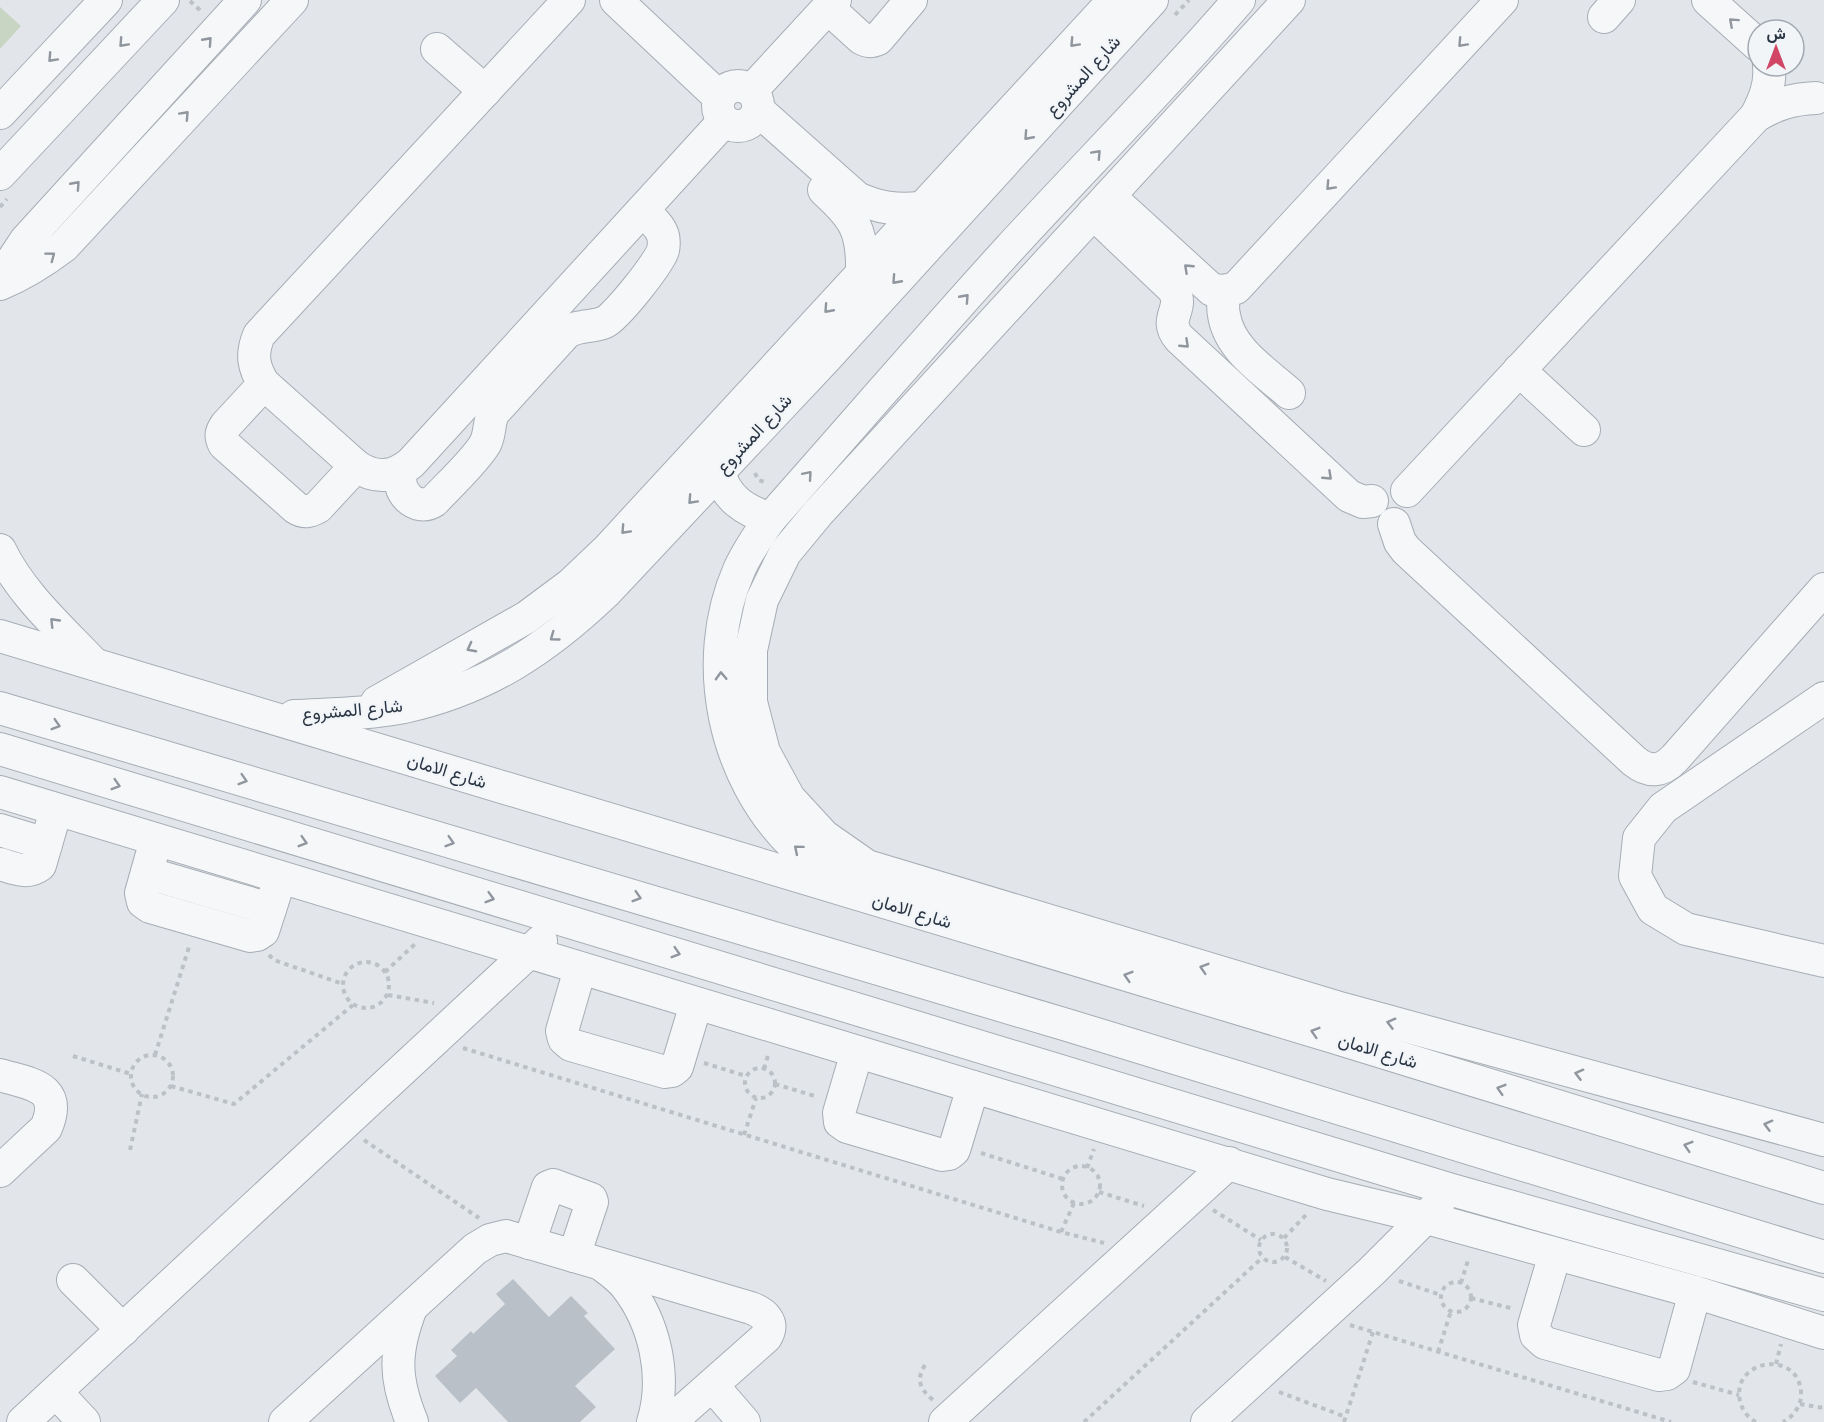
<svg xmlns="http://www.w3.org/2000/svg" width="1824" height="1422" viewBox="0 0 1824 1422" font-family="'Nunito Sans',Vazirmatn,sans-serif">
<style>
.green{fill:#c9d5c3}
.building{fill:#b9c0c8}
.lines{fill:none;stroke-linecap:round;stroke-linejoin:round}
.minor-casing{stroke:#a7adb5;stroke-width:34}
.path{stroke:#bcc1c6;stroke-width:4;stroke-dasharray:4.5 4.5;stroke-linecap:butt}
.minor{stroke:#f5f7f9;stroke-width:32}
.oneway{stroke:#90969e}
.labels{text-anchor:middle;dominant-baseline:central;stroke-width:4.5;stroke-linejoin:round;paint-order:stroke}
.street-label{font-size:18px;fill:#2a3543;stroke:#f2f5f8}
</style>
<rect width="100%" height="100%" fill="#e2e6eb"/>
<!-- green -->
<polygon class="green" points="0,7 21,26 0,49"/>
<!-- building -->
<polygon class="building" points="513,1279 549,1317 571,1296 588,1313 584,1316 615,1349 575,1386 596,1407 580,1422 508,1422 476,1388 460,1403 435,1376 457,1356 451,1350 471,1331 473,1334 505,1304 496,1294"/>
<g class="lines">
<defs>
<g id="minor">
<path d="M569,0L259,335C251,354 253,367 264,384L356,466C375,479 393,478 411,463L724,121"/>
<polyline points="616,0 719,97"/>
<polyline points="1289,0 818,513 785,553 762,600 751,650 751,702 764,752 789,798 824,836 867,866 1343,1009 1824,1140"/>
<polyline points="1708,0 1758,45"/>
<path d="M828,8L861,38C868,42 871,42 878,39L911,0"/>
<polyline points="1604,17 1619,0"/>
<polyline points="437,49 485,91"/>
<circle cx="738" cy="106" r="20"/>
<polyline points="752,90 835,0"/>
<path d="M759,111L857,198C879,208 896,210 920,208"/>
<polyline points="0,113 106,0"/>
<path d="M1756,116C1776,104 1792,99 1816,98"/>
<polyline points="0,174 163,0"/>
<path d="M824,190C854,217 863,230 862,272"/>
<polyline points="1109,196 1212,290 1224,291 1236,288 1502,0"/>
<path d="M1093,213L1173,289C1186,309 1162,318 1179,338L1349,496L1363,502L1372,501"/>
<polyline points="0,279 26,240 245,0"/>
<path d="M0,284C24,274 43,262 64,246L292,0"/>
<path d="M1224,291C1224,299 1222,308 1224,315C1229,349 1264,371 1289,393"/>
<polyline points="1519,370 1584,430"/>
<path d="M264,384L226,425C221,432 220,436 224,444L296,508C304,513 309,512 318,507L356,466"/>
<path d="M402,471C394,491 416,513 434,501C448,486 475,461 485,444C491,433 488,422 494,412L566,333C578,324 592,328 605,322C617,316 660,262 663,250C664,246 664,239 663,236C660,225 650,218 642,211"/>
<path d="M719,472C726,499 745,510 770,519"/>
<path d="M1407,491L1756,116C1764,100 1771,85 1769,66"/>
<path d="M1394,524L1400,542L1406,550L1634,761C1649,773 1662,772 1675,758L1824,589"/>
<path d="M0,550C21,594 61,629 94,664"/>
<polyline points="0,636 1333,1037 1824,1188"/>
<polyline points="1824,698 1663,808 1639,838 1635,876 1653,909 1686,929 1824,961"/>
<polyline points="377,702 527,617 570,585 608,549 1114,0"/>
<polyline points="0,708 1067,1025 1824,1257"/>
<path d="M294,716C331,714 368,714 404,707C486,689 545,650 605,593L826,358L1152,0"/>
<polyline points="0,749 1452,1190 1824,1295"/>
<polyline points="0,792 1327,1194 1427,1218 1695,1292 1824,1333"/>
<polyline points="0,830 46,844"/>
<polyline points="156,840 141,893 143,902 150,907 250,936 257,935 263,931 280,878"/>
<path d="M0,864C14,868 27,875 40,865L56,810"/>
<polyline points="147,873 270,909"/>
<path d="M842,882C827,870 808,860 794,846C723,777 699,662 739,570C747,552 758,536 770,519C849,430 927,339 1008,250C1084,167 1165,86 1239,0"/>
<polyline points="580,969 562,1031 564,1039 571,1045 665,1072 672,1071 677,1067 696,1004"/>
<polyline points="857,1052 839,1113 840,1122 847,1127 942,1155 949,1154 954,1150 973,1087"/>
<path d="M0,1075C30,1084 64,1086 46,1128L0,1171"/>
<polyline points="529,1243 548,1187 553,1185 591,1199 592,1202 574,1256"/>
<polyline points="1555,1254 1534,1325 1536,1335 1545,1343 1659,1375 1667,1374 1674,1369 1695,1292"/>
<path d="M602,1265C610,1271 620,1278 626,1286C655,1323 667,1377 653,1422"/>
<polyline points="73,1280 123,1330"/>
<path d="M411,1308C394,1352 394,1378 412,1422"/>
<polyline points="712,1385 744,1422"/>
<polyline points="56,1392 84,1422"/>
<polyline points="23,1422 541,941"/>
<path d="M285,1422L475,1249L490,1240L506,1236L751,1308C764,1313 775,1322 766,1337L670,1422"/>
<polyline points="945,1422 1229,1163"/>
<polyline points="1207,1422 1372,1271 1438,1205"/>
</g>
</defs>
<!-- minor casing -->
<use href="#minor" class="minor-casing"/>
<!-- path -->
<g class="path">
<polyline points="190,1 202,12"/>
<polyline points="1175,15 1189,0"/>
<polyline points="0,207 7,199"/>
<polyline points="755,473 758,480 768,483"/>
<polyline points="269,955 274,960 343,984"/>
<circle cx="366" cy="985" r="23"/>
<polyline points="385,972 415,944"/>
<polyline points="388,995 434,1003"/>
<polyline points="463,1048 1061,1232 1104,1243"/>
<polyline points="155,1055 190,944"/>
<circle cx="152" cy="1076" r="21"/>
<polyline points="73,1056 131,1074"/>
<polyline points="704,1063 746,1076"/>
<circle cx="760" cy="1083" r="15"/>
<polyline points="764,1069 769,1052"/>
<polyline points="775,1084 818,1097"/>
<polyline points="171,1086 234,1104 353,1005"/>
<polyline points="744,1135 756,1098"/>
<polyline points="364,1140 479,1218"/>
<polyline points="130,1150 142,1094"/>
<polyline points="981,1153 1063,1179"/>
<circle cx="1081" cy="1185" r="19"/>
<polyline points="1087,1168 1094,1149"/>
<polyline points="1099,1192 1144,1206"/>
<polyline points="1213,1210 1261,1240"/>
<polyline points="1061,1232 1074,1203"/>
<circle cx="1273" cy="1248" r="14"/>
<polyline points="1284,1238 1306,1215"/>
<polyline points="1285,1257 1326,1281"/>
<polyline points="1399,1281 1441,1295"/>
<circle cx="1456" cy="1297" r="15"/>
<polyline points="1461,1283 1469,1257"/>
<polyline points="1471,1298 1514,1309"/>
<polyline points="1350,1325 1671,1422"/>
<polyline points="1438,1352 1451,1311"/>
<polyline points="1776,1364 1781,1344"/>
<path d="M925,1365C915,1380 921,1390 933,1400"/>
<polyline points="1693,1382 1739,1395"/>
<polyline points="1279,1392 1346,1417"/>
<polyline points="1800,1404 1824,1408"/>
<polyline points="1084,1422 1262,1258"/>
<polyline points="1344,1422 1373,1332"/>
<path d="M1756,1422C1748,1418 1742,1410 1740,1401C1731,1359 1798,1349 1801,1392C1802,1405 1794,1416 1783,1422"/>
</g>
<!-- minor -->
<use href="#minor" class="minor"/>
</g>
<!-- one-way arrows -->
<defs><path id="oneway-chevron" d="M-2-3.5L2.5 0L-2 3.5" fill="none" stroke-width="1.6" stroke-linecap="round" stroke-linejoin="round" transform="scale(1.5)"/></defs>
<g class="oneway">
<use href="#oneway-chevron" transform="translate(1733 22) rotate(-138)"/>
<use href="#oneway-chevron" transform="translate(208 41) rotate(-48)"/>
<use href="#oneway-chevron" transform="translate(123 43) rotate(133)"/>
<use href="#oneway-chevron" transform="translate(1074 43) rotate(133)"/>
<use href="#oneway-chevron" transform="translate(1462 43) rotate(133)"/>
<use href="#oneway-chevron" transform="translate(52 58) rotate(133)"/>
<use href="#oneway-chevron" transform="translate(185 115) rotate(-47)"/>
<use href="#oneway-chevron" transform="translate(1028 136) rotate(132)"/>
<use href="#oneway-chevron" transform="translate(1097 154) rotate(-47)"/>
<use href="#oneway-chevron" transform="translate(76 185) rotate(-48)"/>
<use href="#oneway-chevron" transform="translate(1330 186) rotate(133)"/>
<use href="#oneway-chevron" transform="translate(51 256) rotate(-37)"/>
<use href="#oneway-chevron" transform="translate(1188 268) rotate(-137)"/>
<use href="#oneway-chevron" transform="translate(896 280) rotate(132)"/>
<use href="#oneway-chevron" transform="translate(965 298) rotate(-48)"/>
<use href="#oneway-chevron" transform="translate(828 309) rotate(132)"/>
<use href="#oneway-chevron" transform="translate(1185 344) rotate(43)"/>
<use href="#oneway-chevron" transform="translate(808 475) rotate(-49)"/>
<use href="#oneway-chevron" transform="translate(1328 476) rotate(43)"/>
<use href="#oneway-chevron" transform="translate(692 500) rotate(133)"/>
<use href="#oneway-chevron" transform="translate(625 530) rotate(133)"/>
<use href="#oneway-chevron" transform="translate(54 622) rotate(-134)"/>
<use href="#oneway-chevron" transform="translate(554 637) rotate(144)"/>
<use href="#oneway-chevron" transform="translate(471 648) rotate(152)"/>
<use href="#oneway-chevron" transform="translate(721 676) rotate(-92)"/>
<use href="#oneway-chevron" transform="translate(56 725) rotate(17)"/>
<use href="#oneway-chevron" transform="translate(243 780) rotate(17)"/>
<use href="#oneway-chevron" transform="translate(116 785) rotate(17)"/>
<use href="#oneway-chevron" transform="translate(303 842) rotate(17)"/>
<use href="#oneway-chevron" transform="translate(450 842) rotate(17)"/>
<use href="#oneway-chevron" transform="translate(798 849) rotate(-140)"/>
<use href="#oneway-chevron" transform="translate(637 897) rotate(17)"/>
<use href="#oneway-chevron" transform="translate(490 898) rotate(16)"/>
<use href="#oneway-chevron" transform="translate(676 953) rotate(17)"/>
<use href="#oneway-chevron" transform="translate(1204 968) rotate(-163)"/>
<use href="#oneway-chevron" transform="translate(1128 976) rotate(-163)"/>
<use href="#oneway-chevron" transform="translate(1391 1023) rotate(-165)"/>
<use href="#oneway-chevron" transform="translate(1315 1032) rotate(-163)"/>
<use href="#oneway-chevron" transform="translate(1579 1074) rotate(-165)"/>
<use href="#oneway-chevron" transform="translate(1501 1089) rotate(-163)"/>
<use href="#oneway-chevron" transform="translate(1768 1125) rotate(-165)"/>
<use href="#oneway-chevron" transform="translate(1688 1146) rotate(-163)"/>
</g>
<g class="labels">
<!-- street labels -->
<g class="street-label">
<text transform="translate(1083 76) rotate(-48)">شارع المشروع</text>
<text transform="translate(754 434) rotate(-47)">شارع المشروع</text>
<text transform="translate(352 710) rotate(-5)">شارع المشروع</text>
<text transform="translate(447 771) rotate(17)">شارع الامان</text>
<text transform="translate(912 911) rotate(17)">شارع الامان</text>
<text transform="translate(1378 1051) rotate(17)">شارع الامان</text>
</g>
</g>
<!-- north arrow -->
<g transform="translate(1776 48)"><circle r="28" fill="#f2f5f8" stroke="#a2a8b0" stroke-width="1.5"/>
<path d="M0-4.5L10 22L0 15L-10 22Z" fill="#d14665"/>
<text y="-9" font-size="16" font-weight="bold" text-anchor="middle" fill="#2a3543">ش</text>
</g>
</svg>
